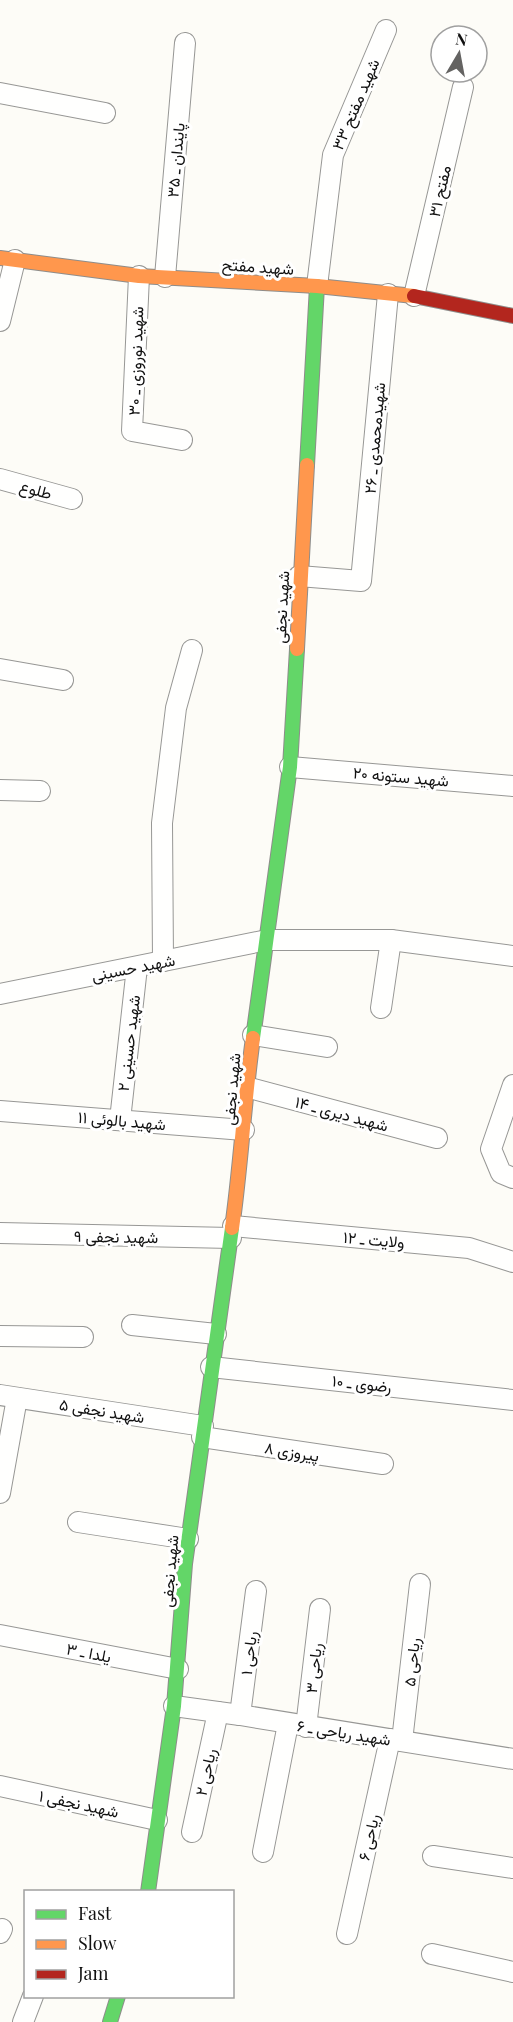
<svg xmlns="http://www.w3.org/2000/svg" width="513" height="2022" viewBox="0 0 513 2022" font-family="'Playfair Display',Vazirmatn,serif">
<style>
.lines{fill:none;stroke-linecap:round;stroke-linejoin:round}
.street-casing{stroke:#979795;stroke-width:22}
.fast-casing{stroke:#8e8d8b;stroke-width:16}
.slow-casing{stroke:#8e8d8b;stroke-width:16}
.jam-casing{stroke:#8e8d8b;stroke-width:16}
.street{stroke:#fffffe;stroke-width:20}
.fast{stroke:#63d668;stroke-width:14}
.slow{stroke:#ff974d;stroke-width:14}
.jam{stroke:#b3261e;stroke-width:14}
.labels{text-anchor:middle;dominant-baseline:central;stroke-width:6;stroke-linejoin:round;paint-order:stroke}
.street-label{font-size:16px;fill:#111;stroke:#fff}
</style>
<rect width="100%" height="100%" fill="#fdfcf7"/>
<g class="lines">
<defs>
<g id="street">
<polyline points="0,93 105,113"/>
<polyline points="139,276 132,431 182,440"/>
<polyline points="165,277 185,43"/>
<polyline points="317,286 333,155 386,30"/>
<polyline points="414,296 463,87"/>
<polyline points="0,321 15,260"/>
<polyline points="0,479 72,499"/>
<polyline points="299,576 361,581 388,294"/>
<polyline points="0,669 63,680"/>
<polyline points="290,767 513,786"/>
<polyline points="0,790 40,791"/>
<polyline points="163,961 162,823 176,708 192,650"/>
<polyline points="0,994 267,940 391,940 513,956"/>
<polyline points="381,1008 391,940"/>
<polyline points="253,1035 327,1047"/>
<polyline points="513,1085 491,1149 501,1173 513,1178"/>
<polyline points="246,1087 437,1138"/>
<polyline points="0,1111 244,1130"/>
<polyline points="120,1120 137,967"/>
<polyline points="233,1226 469,1248 513,1262"/>
<polyline points="0,1233 231,1238"/>
<polyline points="132,1325 216,1334"/>
<polyline points="0,1336 83,1337"/>
<polyline points="211,1367 513,1400"/>
<polyline points="0,1395 203,1426"/>
<polyline points="202,1437 383,1464"/>
<polyline points="0,1493 17,1398"/>
<polyline points="78,1522 188,1539"/>
<polyline points="0,1635 178,1669"/>
<polyline points="174,1706 240,1715 513,1759"/>
<polyline points="240,1715 256,1591"/>
<polyline points="306,1727 320,1609"/>
<polyline points="402,1741 420,1584"/>
<polyline points="0,1786 157,1820"/>
<polyline points="192,1832 218,1712"/>
<polyline points="263,1852 288,1724"/>
<polyline points="433,1856 513,1868"/>
<polyline points="0,1933 2,1929"/>
<polyline points="347,1934 390,1739"/>
<polyline points="432,1954 513,1972"/>
<polyline points="23,2022 33,1996"/>
</g>
<g id="fast">
<polyline points="307,465 317,286"/>
<polyline points="253,1038 290,767 297,649"/>
<polyline points="148,1892 174,1706 185,1564 232,1228"/>
<polyline points="110,2022 118,1996"/>
</g>
<g id="slow">
<polyline points="0,258 139,276 317,286 414,296"/>
<polyline points="297,649 307,465"/>
<path d="M232,1228C241,1165 244,1101 253,1038"/>
</g>
<polyline id="jam" points="414,296 513,316"/>
</defs>
<!-- street casing -->
<use href="#street" class="street-casing"/>
<!-- fast casing -->
<use href="#fast" class="fast-casing"/>
<!-- slow casing -->
<use href="#slow" class="slow-casing"/>
<!-- jam casing -->
<use href="#jam" class="jam-casing"/>
<!-- street -->
<use href="#street" class="street"/>
<!-- fast -->
<use href="#fast" class="fast"/>
<!-- slow -->
<use href="#slow" class="slow"/>
<!-- jam -->
<use href="#jam" class="jam"/>
</g>
<g class="labels">
<!-- street labels -->
<g class="street-label">
<text transform="translate(355 104) rotate(-67)">شهید مفتح ۳۳</text>
<text transform="translate(175 160) rotate(-85)">پایندان ـ ۳۵</text>
<text transform="translate(439 191) rotate(-77)">مفتح ۳۱</text>
<text transform="translate(258 266) rotate(4)">شهید مفتح</text>
<text transform="translate(135 361) rotate(-88)">شهید نوروزی ـ ۳۰</text>
<text transform="translate(374 438) rotate(-85)">شهیدمحمدی ـ ۲۶</text>
<text transform="translate(36 489) rotate(15)">طلوع</text>
<text transform="translate(281 607) rotate(-87)">شهید نجفی</text>
<text transform="translate(401 776) rotate(5)">شهید ستونه ۲۰</text>
<text transform="translate(133 967) rotate(-11)">شهید حسینی</text>
<text transform="translate(128 1043) rotate(-83)">شهید حسینی ۲</text>
<text transform="translate(231 1089) rotate(-85)">شهید نجفی</text>
<text transform="translate(342 1113) rotate(15)">شهید دیری ـ ۱۴</text>
<text transform="translate(122 1120) rotate(5)">شهید بالوئی ۱۱</text>
<text transform="translate(116 1236) rotate(1)">شهید نجفی ۹</text>
<text transform="translate(374 1239) rotate(5)">ولایت ـ ۱۲</text>
<text transform="translate(362 1383) rotate(6)">رضوی ـ ۱۰</text>
<text transform="translate(102 1410) rotate(9)">شهید نجفی ۵</text>
<text transform="translate(292 1451) rotate(9)">پیروزی ۸</text>
<text transform="translate(169 1571) rotate(-85)">شهید نجفی</text>
<text transform="translate(89 1652) rotate(11)">یلدا ـ ۳</text>
<text transform="translate(248 1653) rotate(-83)">ریاحی ۱</text>
<text transform="translate(411 1662) rotate(-84)">ریاحی ۵</text>
<text transform="translate(313 1668) rotate(-84)">ریاحی ۳</text>
<text transform="translate(344 1732) rotate(9)">شهید ریاحی ـ ۶</text>
<text transform="translate(205 1772) rotate(-78)">ریاحی ۲</text>
<text transform="translate(79 1803) rotate(12)">شهید نجفی ۱</text>
<text transform="translate(368 1837) rotate(-77)">ریاحی ۶</text>
</g>
</g>
<!-- legend -->
<rect x="24" y="1890" width="210" height="108" fill="#ffffff" stroke="#a0a0a0" stroke-width="1.5"/>
<rect x="36" y="1910" width="30" height="9" fill="#63d668" stroke="#a0a0a0" stroke-width="1.5"/>
<text x="78" y="1920" font-size="18" fill="#111111">Fast</text>
<rect x="36" y="1940" width="30" height="9" fill="#ff974d" stroke="#a0a0a0" stroke-width="1.5"/>
<text x="78" y="1950" font-size="18" fill="#111111">Slow</text>
<rect x="36" y="1970" width="30" height="9" fill="#b3261e" stroke="#a0a0a0" stroke-width="1.5"/>
<text x="78" y="1980" font-size="18" fill="#111111">Jam</text>
<!-- north arrow -->
<g transform="translate(459 54) rotate(10)"><circle r="28" fill="#ffffff" stroke="#a0a0a0" stroke-width="1.5"/>
<path d="M0-4.5L10 22L0 15L-10 22Z" fill="#646362"/>
<text y="-9" font-size="16" font-weight="bold" text-anchor="middle" fill="#111111">N</text>
</g>
</svg>
